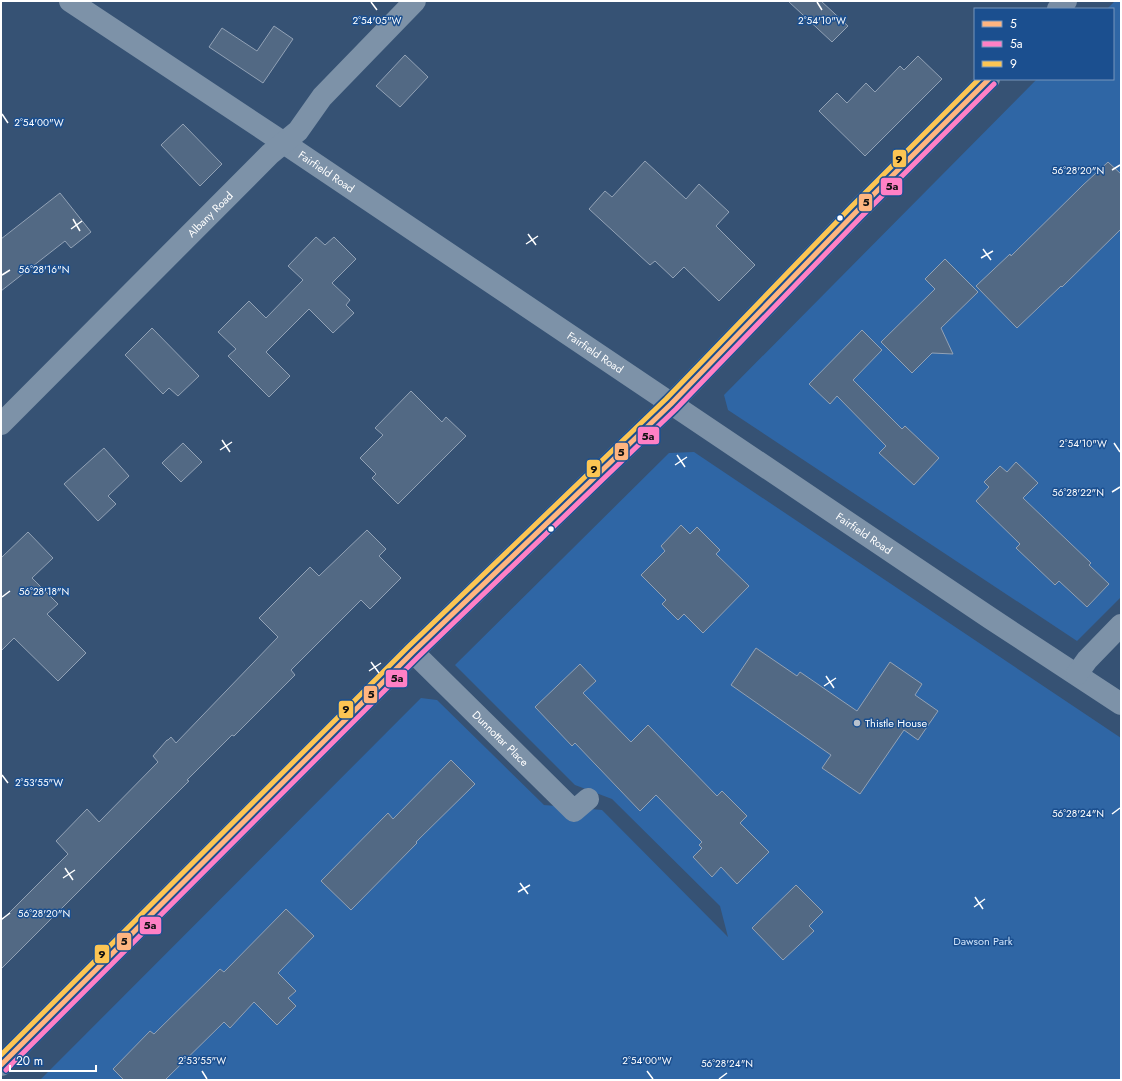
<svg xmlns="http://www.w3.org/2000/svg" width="1122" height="1081" viewBox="0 0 1122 1081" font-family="Jost,sans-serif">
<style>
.green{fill:#2f66a5}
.building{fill:#526984;stroke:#92a2b6}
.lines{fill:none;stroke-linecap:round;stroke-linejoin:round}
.street{stroke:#7d92a8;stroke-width:22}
.secondary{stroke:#798da4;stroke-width:22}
.bus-1-casing{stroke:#1b4f8f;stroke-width:8}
.bus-2-casing{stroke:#1b4f8f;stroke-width:8}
.bus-3-casing{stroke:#1b4f8f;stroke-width:8}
.bus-1{stroke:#ffb580;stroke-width:5}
.bus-2{stroke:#ff80c5;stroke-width:5}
.bus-3{stroke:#fcc553;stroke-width:5}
.ticks{fill:none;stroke:#fff;stroke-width:1.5}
.bus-dot{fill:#fff;stroke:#1b4f8f;stroke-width:1.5}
.poi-dot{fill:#b9c2ce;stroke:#1b4f8f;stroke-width:1.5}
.labels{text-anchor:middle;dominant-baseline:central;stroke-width:3;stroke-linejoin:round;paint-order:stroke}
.street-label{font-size:11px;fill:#fff;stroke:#1b4f8f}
.poi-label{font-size:11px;fill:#fff;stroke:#1b4f8f;text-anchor:start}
.park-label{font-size:11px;fill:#cfe3fa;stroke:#1b4f8f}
.ticks-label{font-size:10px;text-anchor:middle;fill:#fff;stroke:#1b4f8f;stroke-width:3;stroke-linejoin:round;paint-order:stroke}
.line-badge{stroke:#1b4f8f;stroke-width:1.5}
.pale-badge-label{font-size:11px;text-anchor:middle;font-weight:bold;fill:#111}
</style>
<rect width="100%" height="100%" fill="#365274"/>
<!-- green -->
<g class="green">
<polygon points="1115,1 1121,1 1121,597 1077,641 728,410 724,395 1037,79 1113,79 1113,9 1107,9"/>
<polygon points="694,452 1121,738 1121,1080 40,1080 421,698 437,700 544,805 602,810 728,937 720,906 612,799 575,785 455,665 669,453"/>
</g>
<!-- building -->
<g class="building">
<polygon points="788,1 821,1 848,26 832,42"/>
<polygon points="274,26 293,39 263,83 209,47 222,28 257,51"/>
<polygon points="405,55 428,77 400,107 376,86"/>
<polygon points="918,56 942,79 865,156 819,111 837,93 847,103 866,83 875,92 900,66 904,70"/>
<polygon points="183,124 222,164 200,186 161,145"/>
<polygon points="645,161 686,199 699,184 729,212 716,226 755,265 719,301 684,267 673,278 655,261 650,265 589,209 605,191 612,197"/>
<polygon points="1108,162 1121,174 1121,229 1062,287 1061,286 1017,328 976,286 1010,254 1011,256 1083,185"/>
<polygon points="60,193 91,232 71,248 65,241 1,291 1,239"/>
<polygon points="316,237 325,245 334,237 356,259 332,283 350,300 346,305 354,313 333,333 309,309 266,352 290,376 269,397 228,356 236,349 218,332 249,301 266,318 303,280 288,266"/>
<polygon points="945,259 978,292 941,328 953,354 932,353 912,373 881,342 935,289 925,279"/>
<polygon points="152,328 199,376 178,396 169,388 163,394 125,355"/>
<polygon points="862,330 882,350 853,380 902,429 905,426 939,458 914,485 879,453 886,446 837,396 830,404 809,384"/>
<polygon points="411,391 442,422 446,417 466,436 398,504 372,478 376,474 360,458 383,435 375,428"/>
<polygon points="183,443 202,462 181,482 162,463"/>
<polygon points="104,448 129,476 108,496 116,504 98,521 64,484"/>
<polygon points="1016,462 1038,483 1023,498 1091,563 1089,565 1109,584 1087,607 1059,581 1055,585 1016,548 1020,544 976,501 989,487 984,482 1000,466 1007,472"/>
<polygon points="681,525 690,534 697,527 720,550 716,554 749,586 703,633 684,614 678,620 662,604 666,600 641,575 665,551 661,546"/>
<polygon points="367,530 386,549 379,556 401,578 370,609 361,600 291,670 295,675 234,736 232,735 187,780 189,781 1,969 1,921 68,854 56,841 87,809 99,822 158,762 153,756 167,740 168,740 171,737 176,743 278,637 259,618 310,567 319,576"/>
<polygon points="28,532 53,558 32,578 58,604 47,614 86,653 58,681 14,638 1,651 1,558"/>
<polygon points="756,648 797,676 800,672 857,711 890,662 922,684 915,695 938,711 918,740 904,730 860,794 822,768 831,755 731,685"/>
<polygon points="580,664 596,681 583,693 631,742 648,725 717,796 722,791 747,816 740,823 769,852 737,884 721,867 712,877 693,857 702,848 699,845 702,842 656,795 640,811 575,743 572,746 535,707"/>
<polygon points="451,760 475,784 416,842 417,843 351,910 321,881 388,813 393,819"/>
<polygon points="796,885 823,912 809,926 814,931 783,960 752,928"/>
<polygon points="286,909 314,936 278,973 296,991 288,998 296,1006 277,1025 254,1002 230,1028 224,1022 165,1080 124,1080 113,1069 150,1031 154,1034 220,969 224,972"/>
</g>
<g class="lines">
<!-- street -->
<g class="street">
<path id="s1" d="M70,1L284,143L990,618L1121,704"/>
<path id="s2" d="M1,424L270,154L298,131L322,97L415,1"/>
<path id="s3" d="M413,652L574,811L588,799"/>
<polyline points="1077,674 1087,660 1121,625"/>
</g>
<!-- secondary -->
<g class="secondary">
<polyline points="1058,9 1066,1"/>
<polyline points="1,1065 413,652 671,404 856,212 989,79"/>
</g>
<defs>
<polyline id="bus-1" points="1,1065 413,652 671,404 856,212 989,79"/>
<polyline id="bus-2" points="6,1070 418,657 676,409 861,217 994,84"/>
<polyline id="bus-3" points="1,1055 408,647 666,399 851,207 979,79"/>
</defs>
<!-- bus-1 casing -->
<use href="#bus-1" class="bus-1-casing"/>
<!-- bus-2 casing -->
<use href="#bus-2" class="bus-2-casing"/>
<!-- bus-3 casing -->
<use href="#bus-3" class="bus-3-casing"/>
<!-- bus-1 -->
<use href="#bus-1" class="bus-1"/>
<!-- bus-2 -->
<use href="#bus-2" class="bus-2"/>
<!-- bus-3 -->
<use href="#bus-3" class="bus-3"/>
</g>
<!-- ticks -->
<path class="ticks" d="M371,2L377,10M817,2L822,10M2,114L8,123M1112,170L1120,165M73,219L80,231M71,229L82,221M528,234L536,245M526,244L538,236M983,249L991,260M981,258L993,251M2,275L10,270M222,440L230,452M1114,443L1120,452M220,450L232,442M677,455L685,467M675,465L687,457M1112,492L1120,487M2,597L10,591M371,662L379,673M369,671L381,663M826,676L834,688M824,686L836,678M2,775L8,783M1112,814L1120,808M65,868L73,880M63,878L75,870M520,883L528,894M518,892L530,885M975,897L983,909M974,907L985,899M2,919L10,913M202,1071L207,1079M647,1071L653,1079M719,1079L727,1073"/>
<!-- markers -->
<g class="bus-dot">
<circle cx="840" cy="218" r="3.5"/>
<circle cx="551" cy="529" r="3.5"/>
</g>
<circle class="poi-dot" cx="857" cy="723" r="4"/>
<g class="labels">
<!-- street labels -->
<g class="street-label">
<text stroke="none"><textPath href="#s1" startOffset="308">Fairfield Road</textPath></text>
<text stroke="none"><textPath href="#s2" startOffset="296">Albany Road</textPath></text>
<text stroke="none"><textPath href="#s1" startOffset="632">Fairfield Road</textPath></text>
<text stroke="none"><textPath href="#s1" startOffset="956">Fairfield Road</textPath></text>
<text stroke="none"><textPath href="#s3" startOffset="123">Dunnottar Place</textPath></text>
</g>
<!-- poi labels -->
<g class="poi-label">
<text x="865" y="723">Thistle House</text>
</g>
<!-- park labels -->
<g class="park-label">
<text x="983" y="941">Dawson Park</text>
</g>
</g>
<g class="ticks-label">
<text x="377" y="24">2°54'05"W</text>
<text x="822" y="24">2°54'10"W</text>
<text x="39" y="126">2°54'00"W</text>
<text x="1078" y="174">56°28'20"N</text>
<text x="44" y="273">56°28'16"N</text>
<text x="1083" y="447">2°54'10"W</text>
<text x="1078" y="496">56°28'22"N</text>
<text x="44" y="595">56°28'18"N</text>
<text x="39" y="786">2°53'55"W</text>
<text x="1078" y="817">56°28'24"N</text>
<text x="44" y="917">56°28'20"N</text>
<text x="202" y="1064">2°53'55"W</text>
<text x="647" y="1064">2°54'00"W</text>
<text x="727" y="1067">56°28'24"N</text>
</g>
<g class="line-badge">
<rect x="892" y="149" width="15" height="19" rx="4" fill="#fcc553"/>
<rect x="880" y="177" width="23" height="19" rx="4" fill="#ff80c5"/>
<rect x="858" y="193" width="15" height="19" rx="4" fill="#ffb580"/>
<rect x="637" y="426" width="23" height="19" rx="4" fill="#ff80c5"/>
<rect x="614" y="442" width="15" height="19" rx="4" fill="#ffb580"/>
<rect x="586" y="459" width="15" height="19" rx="4" fill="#fcc553"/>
<rect x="385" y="669" width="23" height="19" rx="4" fill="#ff80c5"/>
<rect x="363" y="685" width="15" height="19" rx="4" fill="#ffb580"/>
<rect x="338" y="700" width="16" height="19" rx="4" fill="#fcc553"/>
<rect x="139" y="916" width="23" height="19" rx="4" fill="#ff80c5"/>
<rect x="116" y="932" width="16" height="19" rx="4" fill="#ffb580"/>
<rect x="94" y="944" width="16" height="20" rx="4" fill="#fcc553"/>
</g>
<g class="pale-badge-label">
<text x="899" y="163">9</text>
<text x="892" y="190">5a</text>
<text x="866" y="206">5</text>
<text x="648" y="440">5a</text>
<text x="621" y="456">5</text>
<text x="594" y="473">9</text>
<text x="397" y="682">5a</text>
<text x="371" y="698">5</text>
<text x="346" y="713">9</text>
<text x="150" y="929">5a</text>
<text x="124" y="945">5</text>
<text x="102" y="958">9</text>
</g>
<!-- border -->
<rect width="1122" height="1081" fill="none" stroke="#ffffff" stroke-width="4"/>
<!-- legend -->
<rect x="974" y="8" width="140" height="72" fill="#1b4f8f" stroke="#7695bc"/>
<rect x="982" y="21" width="20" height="6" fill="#ffb580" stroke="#7695bc"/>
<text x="1010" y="28" font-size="12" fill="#ffffff">5</text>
<rect x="982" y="41" width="20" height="6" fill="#ff80c5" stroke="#7695bc"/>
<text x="1010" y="48" font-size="12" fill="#ffffff">5a</text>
<rect x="982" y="61" width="20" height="6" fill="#fcc553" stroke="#7695bc"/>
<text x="1010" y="68" font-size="12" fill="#ffffff">9</text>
<!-- scale -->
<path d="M10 1065v6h86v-6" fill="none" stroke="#ffffff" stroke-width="2"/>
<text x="16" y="1065" font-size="12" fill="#ffffff" stroke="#1b4f8f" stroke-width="3" paint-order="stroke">20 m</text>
</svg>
